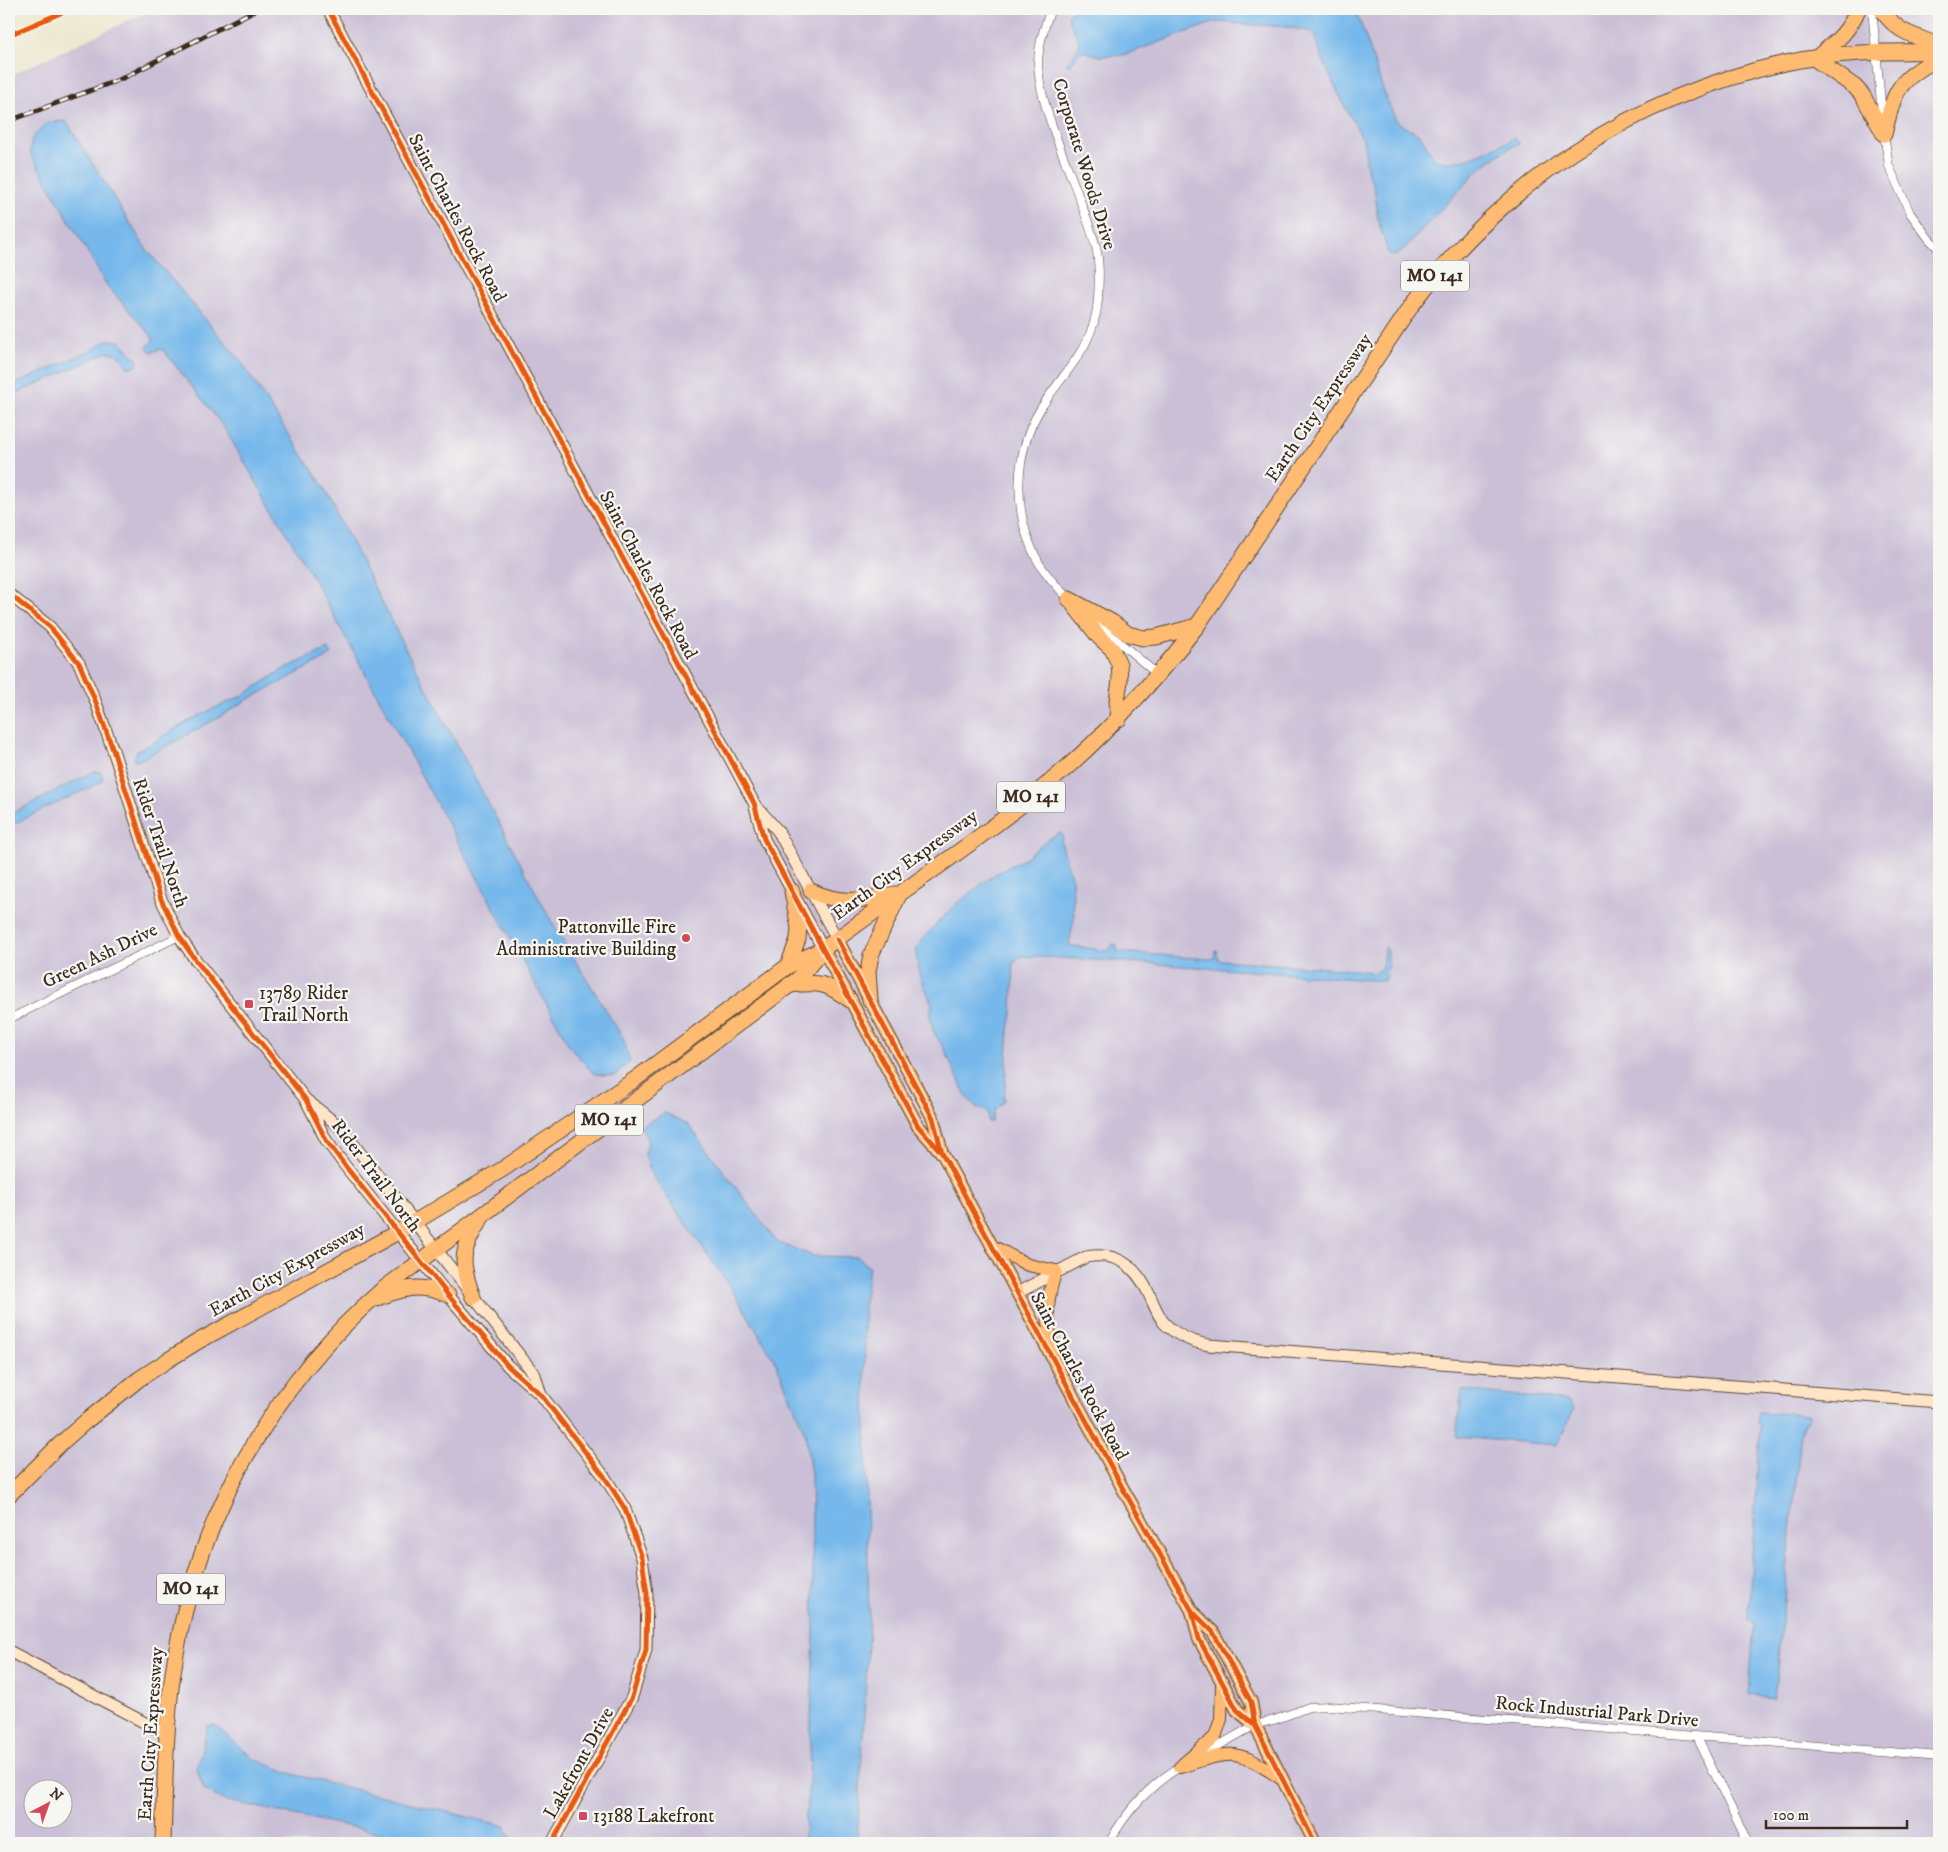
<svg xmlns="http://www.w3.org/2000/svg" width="1948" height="1852" viewBox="0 0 1948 1852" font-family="'IM FELL DW Pica',serif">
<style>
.industrial{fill:#cabfd6;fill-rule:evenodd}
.water{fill:#76b8eb;stroke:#587184}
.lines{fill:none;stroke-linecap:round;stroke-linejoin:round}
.street-casing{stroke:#564639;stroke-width:9}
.secondary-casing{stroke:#564639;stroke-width:13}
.primary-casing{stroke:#564639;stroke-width:14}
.highway-casing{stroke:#564639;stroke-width:17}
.street{stroke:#fff;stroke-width:8}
.secondary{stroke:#ffe4c6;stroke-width:11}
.primary{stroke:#ffbb71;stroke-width:12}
.highway{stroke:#ffbb71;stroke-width:15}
.rail-casing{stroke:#3b2a1e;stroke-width:5}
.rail{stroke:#f6f6f2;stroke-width:3;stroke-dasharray:9;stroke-linecap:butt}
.cycleway-casing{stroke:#f6f6f2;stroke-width:8}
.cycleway{stroke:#e8590c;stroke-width:5}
.poi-dot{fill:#d1495b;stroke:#f6f6f2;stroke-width:2}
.labels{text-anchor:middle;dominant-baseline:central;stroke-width:4.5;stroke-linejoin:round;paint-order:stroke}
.shield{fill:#f6f6f2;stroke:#73675e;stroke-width:1}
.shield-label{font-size:18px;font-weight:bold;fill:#3b2a1e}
.street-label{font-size:19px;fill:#3b2a1e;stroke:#f6f6f2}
.poi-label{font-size:19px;fill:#3b2a1e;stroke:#f6f6f2;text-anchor:start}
</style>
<rect width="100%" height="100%" fill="#f6f6f2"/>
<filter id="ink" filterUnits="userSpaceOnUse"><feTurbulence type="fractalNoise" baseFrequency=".02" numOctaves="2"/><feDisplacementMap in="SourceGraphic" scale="10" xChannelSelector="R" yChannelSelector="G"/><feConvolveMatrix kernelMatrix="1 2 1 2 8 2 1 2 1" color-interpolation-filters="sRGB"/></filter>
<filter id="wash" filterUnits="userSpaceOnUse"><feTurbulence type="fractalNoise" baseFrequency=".0096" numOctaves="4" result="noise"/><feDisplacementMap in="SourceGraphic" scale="20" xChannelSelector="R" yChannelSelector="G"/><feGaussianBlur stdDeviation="1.12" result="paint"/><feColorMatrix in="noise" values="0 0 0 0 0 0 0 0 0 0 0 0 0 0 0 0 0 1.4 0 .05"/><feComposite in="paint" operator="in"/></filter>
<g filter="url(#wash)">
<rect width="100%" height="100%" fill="#ede8cf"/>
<!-- industrial -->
<path class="industrial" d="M153,9H1939V1843H9V76ZM32,1790H62V1820H32Z"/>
<!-- water -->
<g class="water">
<path d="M1073,9H1354C1372,45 1378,85 1396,120C1403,128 1412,129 1419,135C1426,141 1427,151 1434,158C1450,172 1492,147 1508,142L1513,137L1520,143L1501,153L1477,171L1408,245L1397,255L1392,256L1388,252L1378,220L1375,193L1373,183L1368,174L1363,139L1344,105L1322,58L1314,35L1309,31L1286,27L1215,22L1124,55L1100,56L1083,51L1079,53L1070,66L1067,64L1078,47L1079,41L1069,20L1068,15Z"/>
<polygon points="66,121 146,249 239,359 323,486 404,646 554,926 623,1038 630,1062 614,1076 594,1074 570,1047 311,574 223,426 165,352 161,349 151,352 147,347 153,341 152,336 108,287 30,153 32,138 47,123"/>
<path d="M108,340C123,339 123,345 132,355C136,359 138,358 138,364L135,367H128L117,354L108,352L9,397V387L90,351Z"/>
<polygon points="328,649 332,654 325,659 247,700 218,718 142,759 137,761 134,760 137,751 153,743 173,730 200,715 242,696 284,669"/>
<polygon points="95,771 101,773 103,777 101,782 9,826 9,815"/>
<polygon points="1060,833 1063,835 1061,842 1072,880 1074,918 1069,945 1106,951 1110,949 1113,944 1117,945 1117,950 1119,952 1210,959 1214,958 1215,950 1217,950 1218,959 1222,960 1366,971 1374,974 1382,968 1384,947 1388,951 1388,965 1384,981 1114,961 1022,956 1014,961 1012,1014 1009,1029 1004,1101 994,1111 991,1122 988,1122 988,1112 975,1106 966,1096 945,1050 933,1031 930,1016 932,1004 919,974 916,953 918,945 923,938 955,905 992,876 1022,860 1048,839"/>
<polygon points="665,1113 688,1124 777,1242 813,1256 858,1257 869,1267 864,1305 869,1626 857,1843 803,1843 809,1784 814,1627 811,1475 805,1433 777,1365 735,1294 652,1175 645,1155 648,1142 641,1126"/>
<polygon points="1462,1390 1569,1401 1574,1409 1557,1445 1456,1437"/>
<polygon points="1759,1412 1809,1415 1809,1422 1806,1422 1801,1433 1774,1698 1749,1695 1754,1623 1748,1622 1760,1425 1757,1423"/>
<polygon points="215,1725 254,1759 292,1774 505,1826 513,1843 428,1843 223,1800 204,1790 197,1769 208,1726"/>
</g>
</g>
<g filter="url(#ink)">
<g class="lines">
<defs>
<g id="street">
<path d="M1051,9C1045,24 1039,43 1038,60C1038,86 1047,112 1056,137C1069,173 1085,209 1096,247C1100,263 1099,282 1098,299C1095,347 1064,371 1041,408C1013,453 1012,516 1039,563C1047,576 1059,589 1070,600"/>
<polyline points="1872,9 1884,134 1889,166 1910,213 1929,239 1939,249"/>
<polyline points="1092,619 1158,675"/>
<polyline points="9,1019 179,936"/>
<polyline points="1697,1737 1748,1843"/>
<polyline points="1200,1756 1255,1725 1277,1719 1309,1707 1329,1706 1939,1756"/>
<path d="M1109,1843C1125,1812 1152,1783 1183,1765"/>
</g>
<g id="secondary">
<polyline points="328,9 754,803 764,839 823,949"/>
<polyline points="9,594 50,627 79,663 95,700 113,750 161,899 179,936 194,958 306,1100 326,1140 346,1167 448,1295 508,1366 541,1395 604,1476 625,1509 642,1558 645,1580 647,1593 646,1650 632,1697 552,1843"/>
<polyline points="756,806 778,831 837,939"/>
<polyline points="309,1102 339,1126 535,1375 541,1395"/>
<path d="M1017,1293L1086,1257C1116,1251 1135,1265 1148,1292C1153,1302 1157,1314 1164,1323C1177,1336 1191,1342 1209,1345L1939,1402"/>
<polyline points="9,1651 168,1735"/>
</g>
<g id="primary">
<polyline points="837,939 933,1118 942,1153 1122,1487 1192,1611 1213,1632 1251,1702 1255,1725 1315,1843"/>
<polyline points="823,949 918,1126 941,1152"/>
<path d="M992,1246L1028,1265L1056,1271C1044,1305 1048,1318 1052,1352"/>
<polyline points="1192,1611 1199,1639 1237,1710 1255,1725"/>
<polyline points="1183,1764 1215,1737 1221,1719 1222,1685"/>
<path d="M1180,1767C1194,1763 1210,1756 1225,1755C1245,1752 1266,1769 1282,1779"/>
</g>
<g id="highway">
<path d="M1881,9C1899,35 1913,34 1939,46"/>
<polyline points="1815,59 1855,87 1863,96 1884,134"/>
<path d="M1815,59C1835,42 1848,34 1858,9"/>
<path d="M1884,134C1895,90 1897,80 1939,58"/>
<polyline points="1069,599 1112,622 1128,634 1143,638 1156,637 1197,626"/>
<polyline points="1073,604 1099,637 1112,649 1119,664 1120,680 1117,701 1119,719"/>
<path d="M811,891C844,906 862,900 895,894"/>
<polyline points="788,966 798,939 799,928 792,891"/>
<path d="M789,985C820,982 825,982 850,1000"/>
<polyline points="870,1000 868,972 871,955 899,895"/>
<path d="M473,1297C459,1260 461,1250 482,1217"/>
<path d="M377,1298C405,1288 419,1283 448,1295"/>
<path d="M9,1495L59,1445L85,1422L139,1379L168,1360L197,1342L398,1232L503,1169L634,1080L788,966L823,949L837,939C910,885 987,835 1057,776C1110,731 1155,680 1197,626L1412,305C1506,181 1633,97 1785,63C1835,52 1888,51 1939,52"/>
<path d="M163,1843C165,1787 165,1729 173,1673C194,1524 268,1389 382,1290L798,979L819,954"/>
</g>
</defs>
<!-- street casing -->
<use href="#street" class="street-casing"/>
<!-- secondary casing -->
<use href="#secondary" class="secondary-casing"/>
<!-- primary casing -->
<use href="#primary" class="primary-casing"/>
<!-- highway casing -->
<use href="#highway" class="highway-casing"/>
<!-- street -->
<use href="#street" class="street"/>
<!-- secondary -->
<use href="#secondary" class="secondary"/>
<!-- primary -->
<use href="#primary" class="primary"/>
<!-- highway -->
<use href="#highway" class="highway"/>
<defs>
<polyline id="rail" points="9,121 121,79 257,9"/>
</defs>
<!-- rail casing -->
<use href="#rail" class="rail-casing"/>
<!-- rail -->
<use href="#rail" class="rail"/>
<defs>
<g id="cycleway">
<polyline points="328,9 754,803 764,839 850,1000 918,1126 942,1153"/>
<polyline points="9,35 70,9"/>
<polyline points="9,594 50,627 79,663 95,700 113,750 161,899 179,936 194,958 306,1100 326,1140 346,1167 448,1295 508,1366 541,1395 604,1476 625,1509 642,1558 645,1580 647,1593 646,1650 632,1697 552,1843"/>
<polyline points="837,939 933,1118 942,1153 1122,1487 1192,1611 1213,1632 1251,1702 1255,1725 1315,1843"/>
<polyline points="1192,1611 1199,1639 1237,1710 1255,1725"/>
</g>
</defs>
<!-- cycleway casing -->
<use href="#cycleway" class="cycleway-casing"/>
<!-- cycleway -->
<use href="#cycleway" class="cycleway"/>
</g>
</g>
<!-- markers -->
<g class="poi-dot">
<circle cx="686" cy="938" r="5"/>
<rect x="244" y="999" width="10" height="10" rx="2.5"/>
<rect x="578" y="1811" width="10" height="10" rx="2.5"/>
</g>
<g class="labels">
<!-- shield labels -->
<g class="shield">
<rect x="1401" y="260.5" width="68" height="31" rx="4"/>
<rect x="997" y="781.5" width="68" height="31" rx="4"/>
<rect x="575" y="1104.5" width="68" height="31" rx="4"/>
<rect x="157" y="1573.5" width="68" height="31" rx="4"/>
</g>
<g class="shield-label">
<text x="1435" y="276">MO 141</text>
<text x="1031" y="797">MO 141</text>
<text x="609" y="1120">MO 141</text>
<text x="191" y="1589">MO 141</text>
</g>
<!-- street labels -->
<g class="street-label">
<text transform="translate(1084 164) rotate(73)">Corporate Woods Drive</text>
<text transform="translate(457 218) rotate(62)">Saint Charles Rock Road</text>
<text transform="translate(1319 408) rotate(-56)">Earth City Expressway</text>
<text transform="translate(648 575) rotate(62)">Saint Charles Rock Road</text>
<text transform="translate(160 843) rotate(71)">Rider Trail North</text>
<text transform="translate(905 865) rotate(-36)">Earth City Expressway</text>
<text transform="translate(100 956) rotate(-26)">Green Ash Drive</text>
<text transform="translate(376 1176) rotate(53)">Rider Trail North</text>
<text transform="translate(287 1270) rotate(-29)">Earth City Expressway</text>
<text transform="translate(1079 1376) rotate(62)">Saint Charles Rock Road</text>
<text transform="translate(1597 1712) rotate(5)">Rock Industrial Park Drive</text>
<text transform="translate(151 1734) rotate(-86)">Earth City Expressway</text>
<text transform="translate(579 1763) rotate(-61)">Lakefront Drive</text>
</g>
<!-- poi labels -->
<g class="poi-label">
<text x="676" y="927" text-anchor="end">Pattonville Fire<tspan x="676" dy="22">Administrative Building</tspan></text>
<text x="259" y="993">13789 Rider<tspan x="259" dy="22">Trail North</tspan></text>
<text x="593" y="1816">13188 Lakefront</text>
</g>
</g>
<!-- margin -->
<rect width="1948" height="1852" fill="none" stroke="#f6f6f2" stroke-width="30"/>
<!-- north arrow -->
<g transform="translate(48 1804) rotate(41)"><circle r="24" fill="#f6f6f2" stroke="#aba49d"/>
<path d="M0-4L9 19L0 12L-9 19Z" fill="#d1495b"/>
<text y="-8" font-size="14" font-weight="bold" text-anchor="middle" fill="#3b2a1e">N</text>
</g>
<!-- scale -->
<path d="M1766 1820v8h141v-8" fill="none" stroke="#3b2a1e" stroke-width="2.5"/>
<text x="1773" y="1820" font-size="15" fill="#3b2a1e" stroke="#f6f6f2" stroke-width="4" paint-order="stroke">100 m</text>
</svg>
